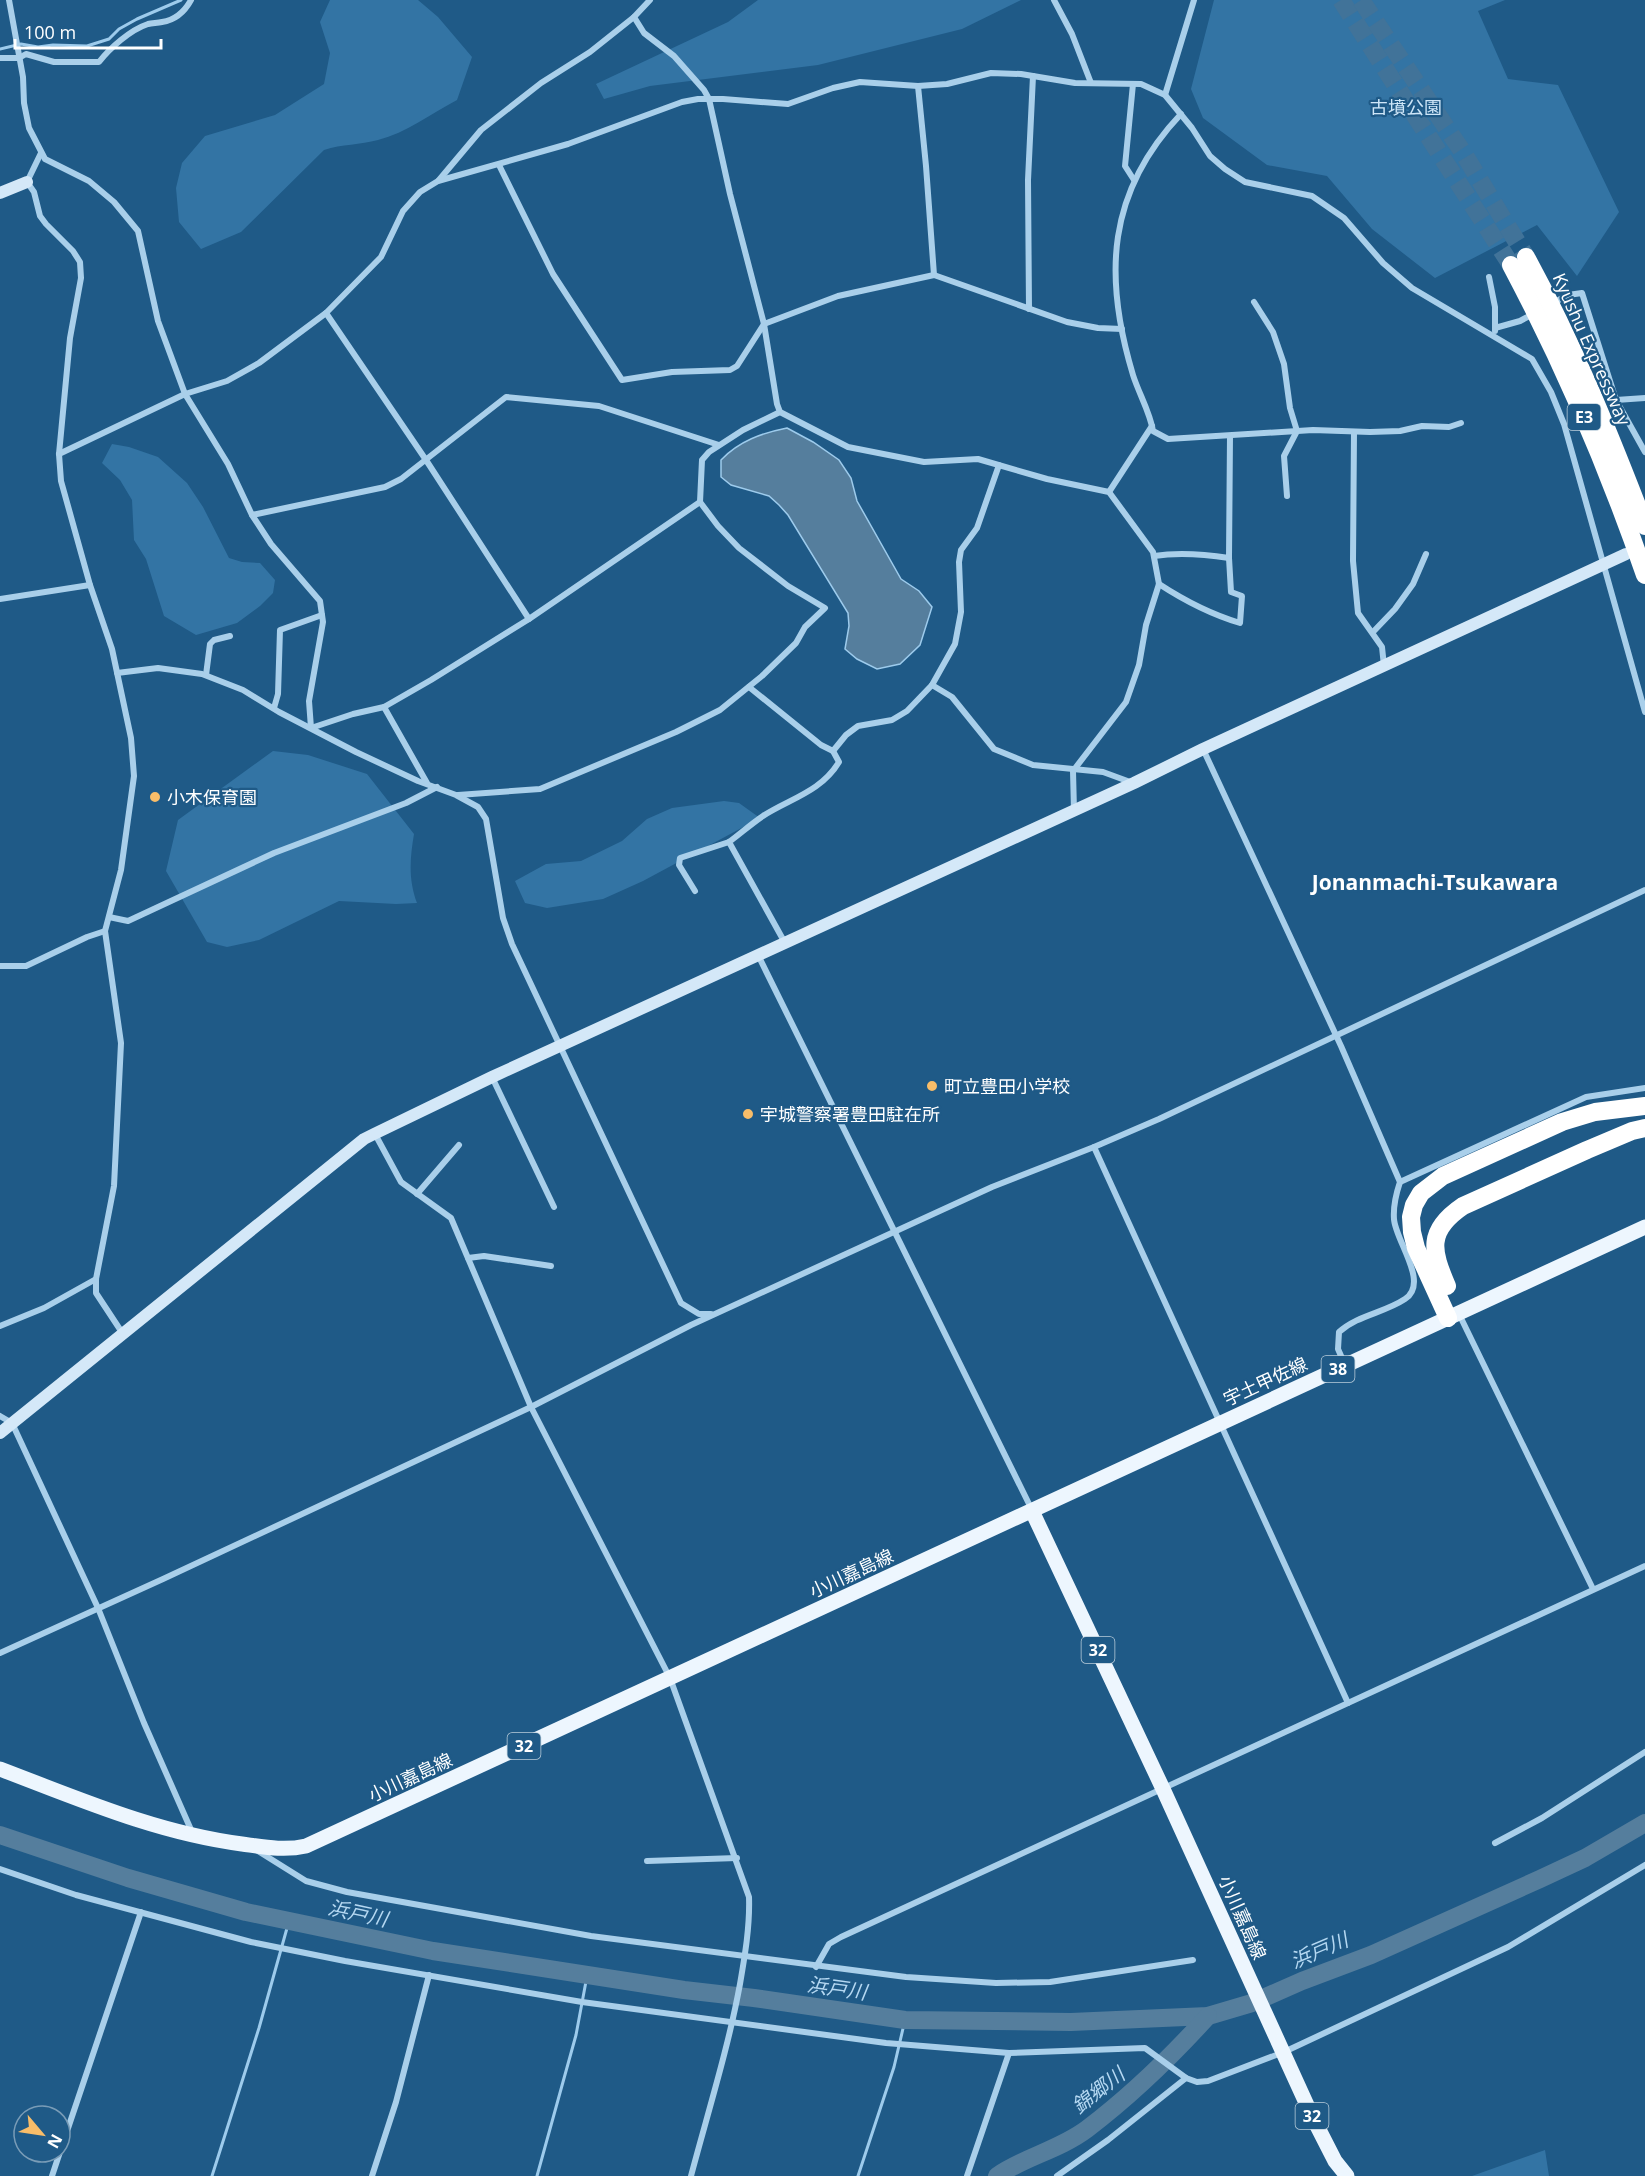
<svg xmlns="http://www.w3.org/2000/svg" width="1645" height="2176" viewBox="0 0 1645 2176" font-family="'Open Sans','Noto Sans JP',sans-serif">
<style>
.green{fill:#3374a4}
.water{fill:#557e9d;stroke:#9dcbec;stroke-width:1.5}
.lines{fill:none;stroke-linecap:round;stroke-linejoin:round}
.stream{stroke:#9dcbec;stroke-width:3}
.river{stroke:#557e9d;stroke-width:18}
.highway-tunnel{stroke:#417399;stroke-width:18;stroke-dasharray:18 9;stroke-linecap:butt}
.street{stroke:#a9cfea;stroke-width:6}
.secondary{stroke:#d4e8f8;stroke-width:12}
.primary{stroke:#edf6fe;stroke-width:15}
.highway{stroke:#fff;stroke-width:18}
.poi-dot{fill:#f8bd69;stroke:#1f5a87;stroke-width:2}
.labels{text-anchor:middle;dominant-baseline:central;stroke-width:4.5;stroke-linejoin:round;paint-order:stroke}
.shield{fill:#1f5a87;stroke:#bccedb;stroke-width:1.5}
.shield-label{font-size:16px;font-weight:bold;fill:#fff}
.park-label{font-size:18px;fill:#cee6f8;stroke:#1f5a87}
.street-label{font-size:18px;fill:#fff;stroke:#1f5a87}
.poi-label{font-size:18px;fill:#fff;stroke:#1f5a87;text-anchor:start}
.water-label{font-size:20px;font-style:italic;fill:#b5d8f2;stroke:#1f5a87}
.quarter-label{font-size:21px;font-weight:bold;fill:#fff;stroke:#1f5a87}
</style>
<rect width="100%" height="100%" fill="#1f5a87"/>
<!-- green -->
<g class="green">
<path d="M330,0H418L438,17L472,57L457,100C432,113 406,133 378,140C360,145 342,144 324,150L241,232L201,249L179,222L176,188L182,163L205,136L275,115L324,84L330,53L320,22Z"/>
<polygon points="758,0 1021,0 962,29 818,65 650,86 604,99 596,84 728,22"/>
<polygon points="1214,0 1505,0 1478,11 1508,79 1558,85 1619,212 1577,276 1537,225 1435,278 1372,229 1327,176 1267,165 1203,118 1191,89"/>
<polygon points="112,444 129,447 158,457 187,483 203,507 229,558 242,562 260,563 275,580 273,593 260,606 237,623 196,635 164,616 146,559 134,540 132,500 120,480 102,463"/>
<path d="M273,751L308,755L367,774L414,834C410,858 408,879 417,903L396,904L339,901L259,940L227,947L207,942L166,871L178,820Z"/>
<polygon points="724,801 739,803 760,818 643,881 603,899 547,908 525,903 515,881 546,864 581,861 622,841 647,819 672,808"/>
<polygon points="1545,2150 1549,2176 1472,2176"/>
</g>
<!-- water -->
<path class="water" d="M787,428L813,442L839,460L851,478L857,501L901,579L919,591L932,607L920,645L900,664L877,669L857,659L845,649L849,626L848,613L788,515L779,505L769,496L731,485L721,477V460C739,441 762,433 787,428Z"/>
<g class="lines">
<!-- stream -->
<g class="stream">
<polyline points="0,49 21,44 38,47 53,45 87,46 109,39 119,29 137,19 181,0"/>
<polyline points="212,2176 259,2028 289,1921"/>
<polyline points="537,2176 576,2035 587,1976"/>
<polyline points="858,2176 894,2067 905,2020"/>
</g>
<!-- river -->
<g class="river">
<polyline points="0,1835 128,1878 246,1912 433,1951 684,1990 754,1998 905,2020 1071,2022 1208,2016 1252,2003 1302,1981 1371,1955 1540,1879 1585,1858 1645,1823"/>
<path d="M997,2176C1024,2157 1059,2150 1087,2129C1133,2094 1169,2059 1208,2016"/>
</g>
<!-- highway-tunnel -->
<g class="highway-tunnel">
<polyline points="1341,0 1511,265"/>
<polyline points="1361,0 1464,154 1526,257"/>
</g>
<!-- street -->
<g class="street">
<polyline points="9,0 23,77 24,103 29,128 45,159 89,181 114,202 138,231 158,321 185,394 228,464 252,515 271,544 320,601 323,622 309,701 311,728"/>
<polyline points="1054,0 1072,34 1091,83"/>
<polyline points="634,17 644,33 674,56 704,90 709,99 730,194 764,324 777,404 780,412 848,447 924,462 978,459 1047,479 1109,492 1153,552 1159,584 1146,625 1139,665 1126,702 1073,771 1074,811"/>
<path d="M0,58H19L26,54L54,62H99C110,48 130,30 148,24C152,23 157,23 162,22C175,20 185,11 191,0"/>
<polyline points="1133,84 1125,166 1134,180"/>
<polyline points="918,86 926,166 934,275"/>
<polyline points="1165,95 1194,0"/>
<path d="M1181,114C1107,192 1103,276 1133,375C1139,394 1150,412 1153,431L1168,439L1313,430L1370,432L1400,431L1422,426L1449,427L1461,423"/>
<polyline points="41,153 27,182 34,192 40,216 46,224 73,251 80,262 81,278 70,338 59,454 61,481 90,585 112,649 131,738 134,776 121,870 105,931 121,1043 114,1186 96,1279 96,1293 123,1334"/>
<polyline points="499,165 553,274 622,380 672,372 730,370 737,366 764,324 838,296 934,275 1067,322 1098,328 1122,329"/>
<polyline points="439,180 481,130 541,83 590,52 634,17 650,0"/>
<polyline points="1489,277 1495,307 1495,331"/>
<polyline points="1254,302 1273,332 1284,364 1290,408 1297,431 1284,456 1287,496"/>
<polyline points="1553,303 1568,295 1582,293 1616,400 1645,452"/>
<polyline points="1029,309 1028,180 1033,76"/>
<polyline points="326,313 426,460 529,619"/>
<polyline points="1495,328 1520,321 1533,314"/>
<polyline points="1616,400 1645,398"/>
<polyline points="1354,432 1353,561 1358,613 1382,647 1384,666"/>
<polyline points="59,454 185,394 227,381 259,363 326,313 381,257 403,211 420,192 438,181 568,144 682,102 698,99 723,99 788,104 833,88 860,82 918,86 947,84 991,73 1021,74 1075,83 1141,84 1165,95 1192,128 1210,156 1225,169 1245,182 1312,196 1344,218 1383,263 1412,288 1532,359 1551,392 1564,424 1645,712"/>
<polyline points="1109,492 1152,426"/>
<polyline points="252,515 385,487 401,479 506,397 599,406 719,445"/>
<path d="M1154,556C1180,552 1203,554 1229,558L1230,436"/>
<path d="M1159,584C1185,601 1210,614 1240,623L1242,596L1231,592L1229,558"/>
<polyline points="0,599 90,585"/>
<polyline points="1373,632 1395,609 1413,584 1426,554"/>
<polyline points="117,673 158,668 202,674 243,690 279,712 356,752 418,781 456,795 478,807 486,819 503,918 512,944 681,1303 699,1314 711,1314"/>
<polyline points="206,675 210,644 214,640 230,636"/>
<polyline points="932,685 955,644 961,612 959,562 961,550 977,528 999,465"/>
<polyline points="749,687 821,745 833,751 846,735 858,726 892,720 907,711 932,685 952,697 994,749 1033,765 1103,772 1133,783"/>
<polyline points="384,707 427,783"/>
<polyline points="274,708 278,694 280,630 322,615"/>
<polyline points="311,728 353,714 384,707 431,680 529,619 700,502"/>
<path d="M1203,749L1341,1046L1400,1182C1396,1194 1393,1206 1394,1219C1395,1240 1430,1283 1405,1299C1384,1313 1358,1315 1339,1332L1338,1349L1345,1365"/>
<polyline points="458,795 540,789 676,732 720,710 762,676 796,643 805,627 825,608 788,586 739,548 718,526 700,502 702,460 709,452 743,430 780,412"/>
<polyline points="695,891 679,865 680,858 729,842"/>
<polyline points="109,917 128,921 274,853 406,803 437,787"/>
<path d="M785,943L729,842C740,834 751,824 763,816C789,799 821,792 839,762L833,751"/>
<polyline points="758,955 1032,1510"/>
<polyline points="0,966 26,966 87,937 105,931"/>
<polyline points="492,1077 554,1207"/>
<path d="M375,1134L401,1182L451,1218L531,1407L670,1678L749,1897C750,1926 745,1955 740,1984C728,2049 708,2112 691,2176"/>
<polyline points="1094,1147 1348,1703"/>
<polyline points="1400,1182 1586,1097 1645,1088"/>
<polyline points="417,1194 459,1145"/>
<polyline points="468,1258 484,1256 551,1266"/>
<polyline points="1459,1314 1593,1589"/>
<polyline points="0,1326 44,1308 96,1279"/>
<polyline points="0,1416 12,1423 98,1608 144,1723 192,1832"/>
<polyline points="0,1653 163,1579 531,1407 691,1325 992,1187 1094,1147 1159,1119 1645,890"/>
<polyline points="1495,1843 1542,1818 1645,1752"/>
<polyline points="258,1851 306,1881 347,1892 591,1936 906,1977 996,1983 1050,1982 1193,1960"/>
<polyline points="647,1861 737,1858"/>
<polyline points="0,1869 76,1895 251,1942 345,1961 582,2002 886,2043 1009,2053 1145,2048 1186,2078 1197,2082 1208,2081 1284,2052 1508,1947 1645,1865"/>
<polyline points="816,1967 829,1944 841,1937 1645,1566"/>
<polyline points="60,2152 141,1912"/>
<polyline points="52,2176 60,2152"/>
<polyline points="372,2176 396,2102 429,1975"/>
<polyline points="967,2176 1009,2053"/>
<polyline points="1057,2176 1108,2140 1186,2078"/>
</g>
<!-- secondary -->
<g class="secondary">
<polyline points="0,193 27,182"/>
<polyline points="0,1433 364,1139 374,1134 492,1077 1134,783 1203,749 1626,554"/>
</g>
<!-- primary -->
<g class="primary">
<polyline points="1032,1511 1163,1789 1312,2116 1335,2161 1347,2176"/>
<path d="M0,1769C79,1799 157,1833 242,1844C264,1847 284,1851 306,1846L1645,1227"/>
</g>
<!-- highway -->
<g class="highway">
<path d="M1526,257C1573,343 1610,435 1645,526"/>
<path d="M1511,265C1564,365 1608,468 1645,575"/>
<path d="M1447,1286C1432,1251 1426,1231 1463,1206L1587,1150L1632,1131L1645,1128"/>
<polyline points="1448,1318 1416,1248 1412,1232 1411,1217 1414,1205 1421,1193 1443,1176 1562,1122 1595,1112 1645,1106"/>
</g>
</g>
<!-- markers -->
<g class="poi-dot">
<circle cx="155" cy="797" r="6"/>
<circle cx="932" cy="1086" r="6"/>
<circle cx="748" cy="1114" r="6"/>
</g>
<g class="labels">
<!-- shield labels -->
<g class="shield">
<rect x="1567.5" y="404" width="33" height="26" rx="4.5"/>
<rect x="1321.5" y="1356" width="33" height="26" rx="4.5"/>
<rect x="1081.5" y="1637" width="33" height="26" rx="4.5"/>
<rect x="507.5" y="1733" width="33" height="26" rx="4.5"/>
<rect x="1295.5" y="2103" width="33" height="26" rx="4.5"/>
</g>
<g class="shield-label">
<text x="1584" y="417">E3</text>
<text x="1338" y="1369">38</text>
<text x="1098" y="1650">32</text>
<text x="524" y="1746">32</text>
<text x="1312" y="2116">32</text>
</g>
<!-- park labels -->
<g class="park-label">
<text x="1406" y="107">古墳公園</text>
</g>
<!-- street labels -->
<g class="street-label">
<text transform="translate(1592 349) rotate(66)">Kyushu Expressway</text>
<text transform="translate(1265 1381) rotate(-25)">宇土甲佐線</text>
<text transform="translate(851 1573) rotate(-25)">小川嘉島線</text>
<text transform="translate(410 1777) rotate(-25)">小川嘉島線</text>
<text transform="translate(1243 1917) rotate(66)">小川嘉島線</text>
</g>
<!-- poi labels -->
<g class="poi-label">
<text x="167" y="797">小木保育園</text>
<text x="944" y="1086">町立豊田小学校</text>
<text x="760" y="1114">宇城警察署豊田駐在所</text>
</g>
<!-- water labels -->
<g class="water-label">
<text transform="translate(358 1913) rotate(12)">浜戸川</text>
<text transform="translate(1319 1950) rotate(-23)">浜戸川</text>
<text transform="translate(837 1988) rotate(8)">浜戸川</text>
<text transform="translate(1098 2090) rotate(-38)">錦郷川</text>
</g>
<!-- quarter labels -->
<g class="quarter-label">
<text x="1435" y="882">Jonanmachi-Tsukawara</text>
</g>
</g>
<!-- north arrow -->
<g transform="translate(42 2134) rotate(119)"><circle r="28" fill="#1f5a87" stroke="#799cb7" stroke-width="1.5"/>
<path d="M0-4.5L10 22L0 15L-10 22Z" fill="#f8bd69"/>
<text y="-9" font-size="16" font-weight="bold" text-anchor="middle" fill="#ffffff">N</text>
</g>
<!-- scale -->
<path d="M15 39v9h146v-9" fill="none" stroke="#ffffff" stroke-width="3"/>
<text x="24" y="39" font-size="18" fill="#ffffff" stroke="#1f5a87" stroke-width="4.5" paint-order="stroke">100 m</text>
</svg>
